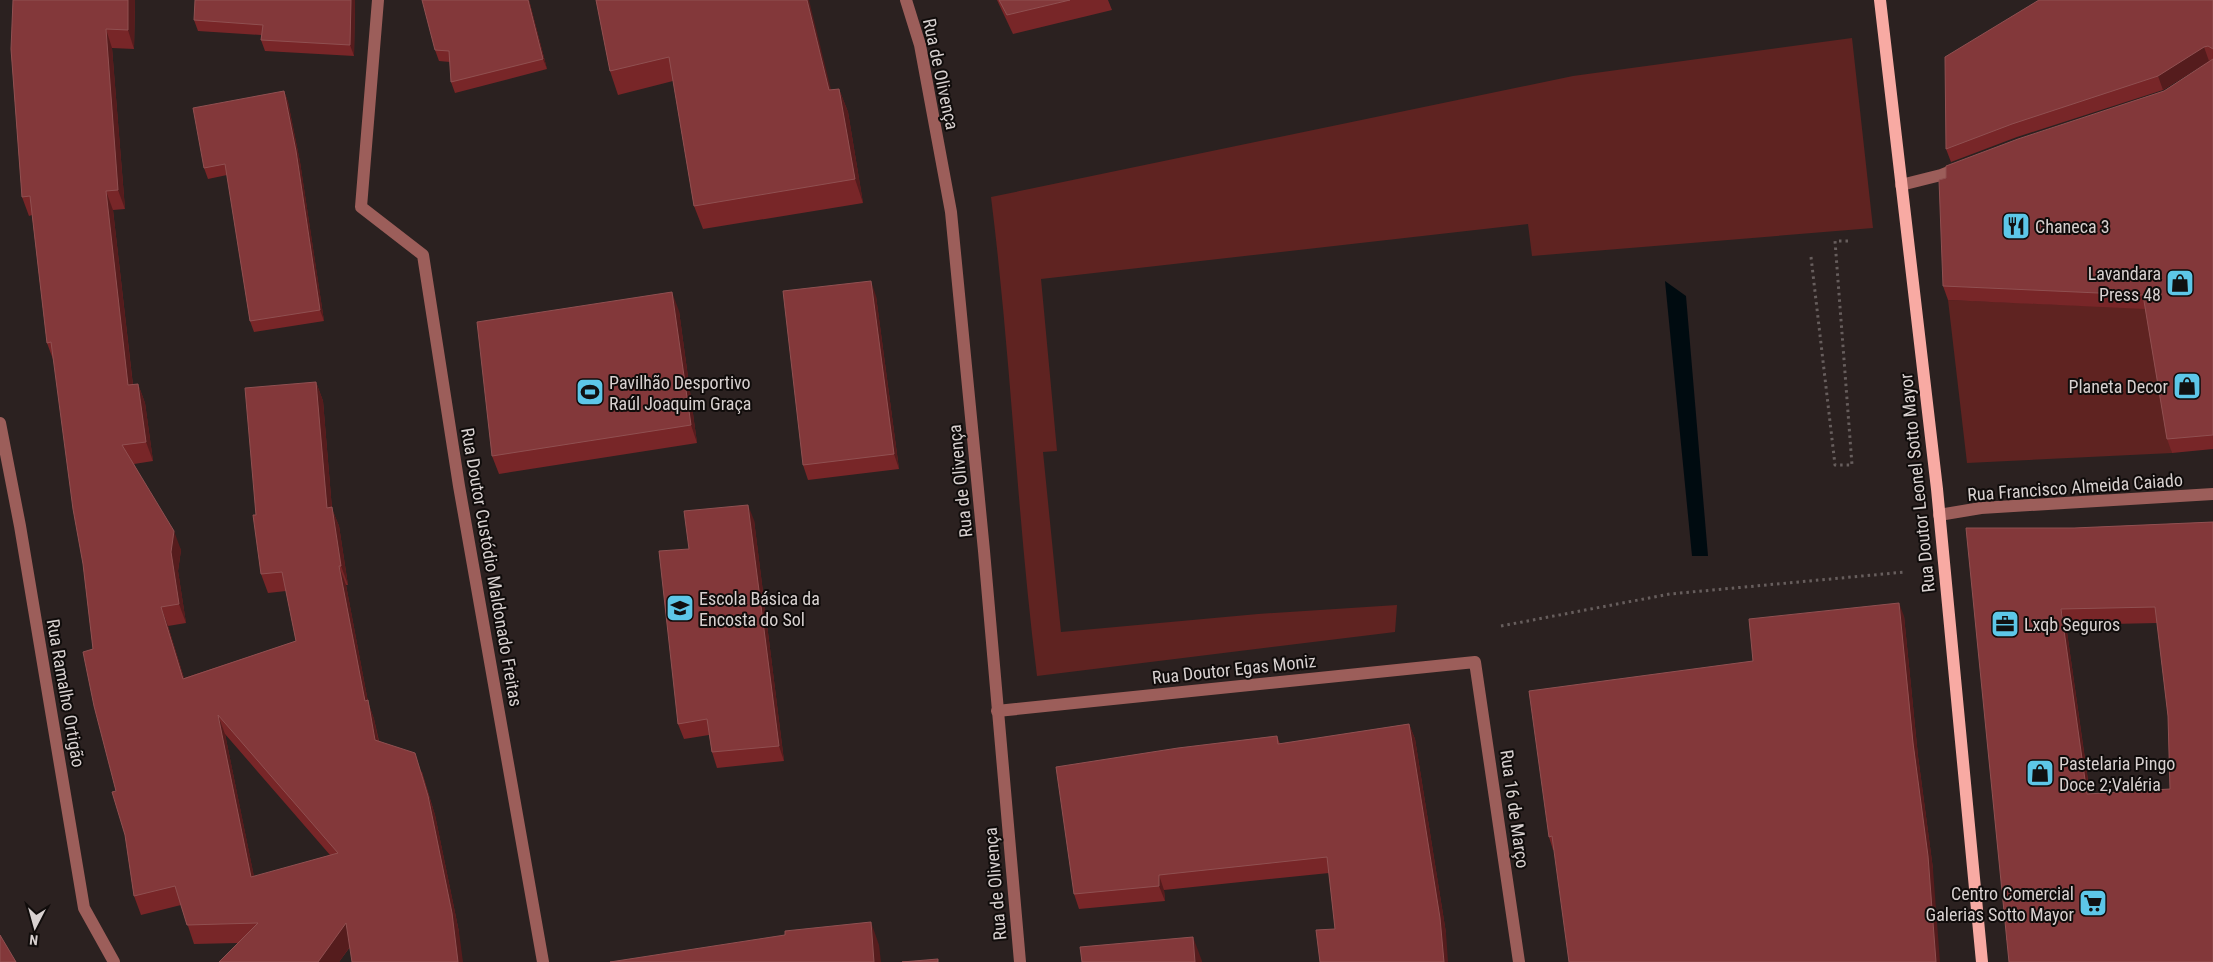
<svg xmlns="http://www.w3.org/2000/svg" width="2213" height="962" viewBox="0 0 2213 962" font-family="'Roboto Condensed',sans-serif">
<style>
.green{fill:#5f2321}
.water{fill:#000b10}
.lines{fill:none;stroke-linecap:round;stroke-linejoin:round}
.path{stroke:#675e5d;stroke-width:3;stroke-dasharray:2.5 4;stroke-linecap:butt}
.minor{stroke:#9c5e5a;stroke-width:12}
.major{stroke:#f8aaa3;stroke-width:12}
.wall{fill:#782628;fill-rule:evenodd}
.shaded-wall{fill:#551c1d}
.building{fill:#83383a;stroke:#905051;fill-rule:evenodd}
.labels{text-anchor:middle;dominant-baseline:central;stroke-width:4;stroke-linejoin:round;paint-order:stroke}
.street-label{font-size:18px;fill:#d8d1d0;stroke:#100c0b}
.poi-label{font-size:18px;fill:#d8d1d0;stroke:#100c0b;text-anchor:start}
</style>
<rect width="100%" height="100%" fill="#2b2120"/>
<!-- green -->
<g class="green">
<path d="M1852,38L1873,228L1532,256L1528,224L1041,279L1057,451L1043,452L1061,632L1258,614L1397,605L1395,632L1037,676C1017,517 1011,356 991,197L1573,76Z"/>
<polygon points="2146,299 2172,453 1967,463 1948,300 2095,306"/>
</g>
<!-- water -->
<polygon class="water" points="1665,281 1686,296 1708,556 1692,556"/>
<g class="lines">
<!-- path -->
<g class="path">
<polyline points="1811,257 1835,465 1852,465 1835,241 1851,241"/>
<polyline points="1501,626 1670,594 1905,572"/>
</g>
<!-- minor -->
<g class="minor">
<polyline points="378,0 361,207 423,255 459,486 543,962"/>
<polyline points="906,0 920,45 951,212 984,551 1020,962"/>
<polyline points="1901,185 1941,175 1961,167"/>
<polyline points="0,423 20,526 84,908 114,962"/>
<polyline points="1939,515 1981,508 2213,494"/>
<polyline points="997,711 1475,662 1519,962"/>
</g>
<!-- major -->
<polyline class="major" points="1880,0 1937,489 1982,962"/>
</g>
<!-- wall -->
<g class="wall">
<path d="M135,0L134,49L112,48L125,209L113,210L133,385L138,384L145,403L153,461L134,464L181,550L178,571L186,623L168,626L184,678L296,641L286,591L268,593L261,574L256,515L316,382L323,401L332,509L339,526L348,585H346L368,702L374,719L379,741L422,772L435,815L459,932L350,947L339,962H219L238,943L194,944L181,905L141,915L134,896L125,835L116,791L93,649L83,564L54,362L47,343L32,215L29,216L22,197L11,49ZM225,734L330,855L254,877Z"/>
<polygon points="355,0 354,56 265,51 261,40 261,35 198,31 194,20"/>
<polygon points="529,0 547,69 455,93 451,82 450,62 439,61 435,50"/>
<polygon points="596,0 831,90 839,89 848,112 863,203 703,229 694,206 673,81 618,95 610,71"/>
<polygon points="997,0 1108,0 1112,10 1013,34"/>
<polygon points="2213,0 2213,449 2172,453 2167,439 2145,309 1948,300 1943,286 1946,178 2164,91 2211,60 2209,61 2163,90 2017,137 1951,162 1946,149"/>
<polygon points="284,91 288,102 300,162 324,321 254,332 250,321 227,175 208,179 204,168"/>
<polygon points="876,296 899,469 808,480 803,465"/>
<polygon points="679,311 697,443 499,474 492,456"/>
<polygon points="754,520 784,761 717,768 712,752 709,735 684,739 678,724 689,549"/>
<path d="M2213,522V962L2006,940L2074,528ZM2157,623L2168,716L2170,789L2090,794L2066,625Z"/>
<polygon points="1904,616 1918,756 1933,869 1553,850 1549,837 1753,661"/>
<polygon points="1409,724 1415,739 1446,933 1335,929 1329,873 1164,890 1165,901 1079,909 1074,894 1277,736 1280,744"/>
</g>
<!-- shaded-wall -->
<g class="shaded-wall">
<polygon points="128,0 135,0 134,49 128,30"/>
<polygon points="351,0 355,0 354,56 350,45"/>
<polygon points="528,0 529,0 547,69 543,59"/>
<polygon points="807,0 809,0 837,114 829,90"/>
<polygon points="106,29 112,48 125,209 118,190"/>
<polygon points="2204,47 2209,61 2163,90 2158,76"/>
<polygon points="839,89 848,112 863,203 855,179"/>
<polygon points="284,91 288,102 300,162 324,321 320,310"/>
<polygon points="106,191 113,210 135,404 128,385"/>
<polygon points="871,281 876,296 899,469 894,454"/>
<polygon points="672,292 679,311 697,443 691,425"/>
<polygon points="316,382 323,401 332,509 339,526 348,585 341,566 327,508"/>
<polygon points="138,384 145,403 153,461 146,442"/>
<polygon points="748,505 754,520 784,761 779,746"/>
<polygon points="174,531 181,550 178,571 186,623 179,604 171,552"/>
<polygon points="339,566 346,585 368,702 374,719 382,759 375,740 365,701"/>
<polygon points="1899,603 1904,616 1918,756 1933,869 1940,962 1936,962"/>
<polygon points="161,607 168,626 190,698 183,679"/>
<polygon points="2061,609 2066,625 2092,810 2087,794"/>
<polygon points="218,715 225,734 258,896 251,877"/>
<polygon points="1409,724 1415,739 1446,933 1448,962 1444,962"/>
<polygon points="415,753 435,815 459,932 463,962 458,962"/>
<polygon points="1159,875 1164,890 1165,901 1159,886"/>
<polygon points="871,922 879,945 881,962 874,962"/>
<polygon points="346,923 353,942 339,962 318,962"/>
<polygon points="1193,937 1202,961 1202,962 1195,962"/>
</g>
<!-- building -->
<g class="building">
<path d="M13,0H128V30L106,29L118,190L106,191L128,385L138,384L146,442L122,445L174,531L171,552L179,604L161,607L183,679L296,641L282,572L261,574L253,515H256L245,388L316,382L327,508L332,507L341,566H339L365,701L368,700L375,740L415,753L428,796L452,913L458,962H352L346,923L318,962H219L258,923L187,925L175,886L134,896L125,835L112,792L116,791L94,706L83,652L93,649L83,564L73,509L51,342L47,343L30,196L22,197L11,49ZM218,715L338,853L251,877Z"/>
<polygon points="195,0 351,0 350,45 261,40 263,25 194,20"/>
<polygon points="422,0 528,0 543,59 451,82 449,51 435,50"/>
<polygon points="596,0 807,0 829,90 839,89 855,179 694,206 669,57 610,71"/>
<polygon points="999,0 1070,0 1007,15"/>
<polygon points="2039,0 2213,0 2213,49 2208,46 2204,47 2158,76 2012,124 1946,149 1945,57"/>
<polygon points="2213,59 2213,435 2167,439 2143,295 1943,286 1939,180 1946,178 1946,166 2018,139 2164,91"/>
<polygon points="284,91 296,151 320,310 250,321 225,164 204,168 193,108"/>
<polygon points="871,281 894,454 803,465 783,291"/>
<polygon points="672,292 691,425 492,456 477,322"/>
<polygon points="748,505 779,746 712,752 707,719 678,724 659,551 689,549 684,511"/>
<path d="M2213,522V962H2009L1966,528H2074ZM2155,607L2168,716L2170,789L2087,794L2061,609Z"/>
<polygon points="1899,603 1913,743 1928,856 1936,962 1569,962 1552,836 1549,837 1529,691 1753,661 1749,619"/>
<polygon points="1409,724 1440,918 1444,962 1320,962 1316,930 1335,929 1327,857 1159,875 1159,886 1074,894 1056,767 1178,748 1277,736 1278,744"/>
<polygon points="871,922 874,962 610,962 785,935 785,931"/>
<polygon points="0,935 16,962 0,962"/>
<polygon points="1193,937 1195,962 1082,962 1080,947"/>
<polygon points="938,959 938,962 902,962"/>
</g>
<!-- icons -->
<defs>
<symbol id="restaurant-square" viewBox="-11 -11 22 22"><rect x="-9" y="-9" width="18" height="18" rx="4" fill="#5dc7e8" stroke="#100c0b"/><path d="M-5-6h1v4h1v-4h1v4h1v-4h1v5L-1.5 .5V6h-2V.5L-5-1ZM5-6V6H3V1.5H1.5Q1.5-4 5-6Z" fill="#111"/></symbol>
<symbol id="shop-square" viewBox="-11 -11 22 22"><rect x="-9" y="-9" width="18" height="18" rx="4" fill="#5dc7e8" stroke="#100c0b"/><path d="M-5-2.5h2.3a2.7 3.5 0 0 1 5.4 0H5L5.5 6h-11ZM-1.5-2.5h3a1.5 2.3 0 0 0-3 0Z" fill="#111"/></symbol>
<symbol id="stadium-square" viewBox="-11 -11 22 22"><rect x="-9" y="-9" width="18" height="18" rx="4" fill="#5dc7e8" stroke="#100c0b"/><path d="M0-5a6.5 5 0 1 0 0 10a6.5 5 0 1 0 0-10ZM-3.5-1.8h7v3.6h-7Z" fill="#111"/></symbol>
<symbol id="school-square" viewBox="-11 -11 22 22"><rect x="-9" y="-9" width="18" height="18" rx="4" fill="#5dc7e8" stroke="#100c0b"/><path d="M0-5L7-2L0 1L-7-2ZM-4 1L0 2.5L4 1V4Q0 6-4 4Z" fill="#111"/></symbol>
<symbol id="office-square" viewBox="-11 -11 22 22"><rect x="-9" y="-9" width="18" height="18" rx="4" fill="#5dc7e8" stroke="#100c0b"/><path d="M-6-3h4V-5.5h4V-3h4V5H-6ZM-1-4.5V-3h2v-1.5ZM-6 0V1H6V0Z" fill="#111"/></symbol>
<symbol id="supermarket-square" viewBox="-11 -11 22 22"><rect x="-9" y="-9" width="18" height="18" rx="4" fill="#5dc7e8" stroke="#100c0b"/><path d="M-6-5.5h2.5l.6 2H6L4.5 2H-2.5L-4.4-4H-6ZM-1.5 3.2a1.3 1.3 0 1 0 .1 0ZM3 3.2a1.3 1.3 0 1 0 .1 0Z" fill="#111"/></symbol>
</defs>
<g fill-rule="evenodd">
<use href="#restaurant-square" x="2000" y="210" width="32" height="32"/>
<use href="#shop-square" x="2164" y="267" width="32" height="32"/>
<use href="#shop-square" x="2171" y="370" width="32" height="32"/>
<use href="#stadium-square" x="574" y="376" width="32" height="32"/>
<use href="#school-square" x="664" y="592" width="32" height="32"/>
<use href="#office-square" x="1989" y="608" width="32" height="32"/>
<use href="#shop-square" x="2024" y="757" width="32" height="32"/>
<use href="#supermarket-square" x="2077" y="887" width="32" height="32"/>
</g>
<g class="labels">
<!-- street labels -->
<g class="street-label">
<text transform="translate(941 74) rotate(78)">Rua de Olivença</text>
<text transform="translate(960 481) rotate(-96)">Rua de Olivença</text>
<text transform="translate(1917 483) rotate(-96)">Rua Doutor Leonel Sotto Mayor</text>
<text transform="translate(2075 487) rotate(-4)">Rua Francisco Almeida Caiado</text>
<text transform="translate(492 567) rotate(80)">Rua Doutor Custódio Maldonado Freitas</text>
<text transform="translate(1234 669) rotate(-6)">Rua Doutor Egas Moniz</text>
<text transform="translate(66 693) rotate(80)">Rua Ramalho Ortigão</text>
<text transform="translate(1515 809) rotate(82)">Rua 16 de Março</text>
<text transform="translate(995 884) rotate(-95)">Rua de Olivença</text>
</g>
<!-- poi labels -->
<g class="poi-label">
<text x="2035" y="226">Chaneca 3</text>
<text x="2161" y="273" text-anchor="end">Lavandara<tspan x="2161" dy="21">Press 48</tspan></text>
<text x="609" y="382">Pavilhão Desportivo<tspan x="609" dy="21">Raúl Joaquim Graça</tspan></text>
<text x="2168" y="386" text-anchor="end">Planeta Decor</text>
<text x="699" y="598">Escola Básica da<tspan x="699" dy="21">Encosta do Sol</tspan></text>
<text x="2024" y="624">Lxqb Seguros</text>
<text x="2059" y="763">Pastelaria Pingo<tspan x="2059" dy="21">Doce 2;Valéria</tspan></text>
<text x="2074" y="893" text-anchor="end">Centro Comercial<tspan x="2074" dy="21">Galerias Sotto Mayor</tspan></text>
</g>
</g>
<!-- north arrow -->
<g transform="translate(35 927) rotate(186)" stroke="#100c0b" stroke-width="4" paint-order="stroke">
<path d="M0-4L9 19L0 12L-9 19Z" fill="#d8d1d0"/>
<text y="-8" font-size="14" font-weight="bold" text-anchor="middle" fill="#d8d1d0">N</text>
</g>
</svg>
